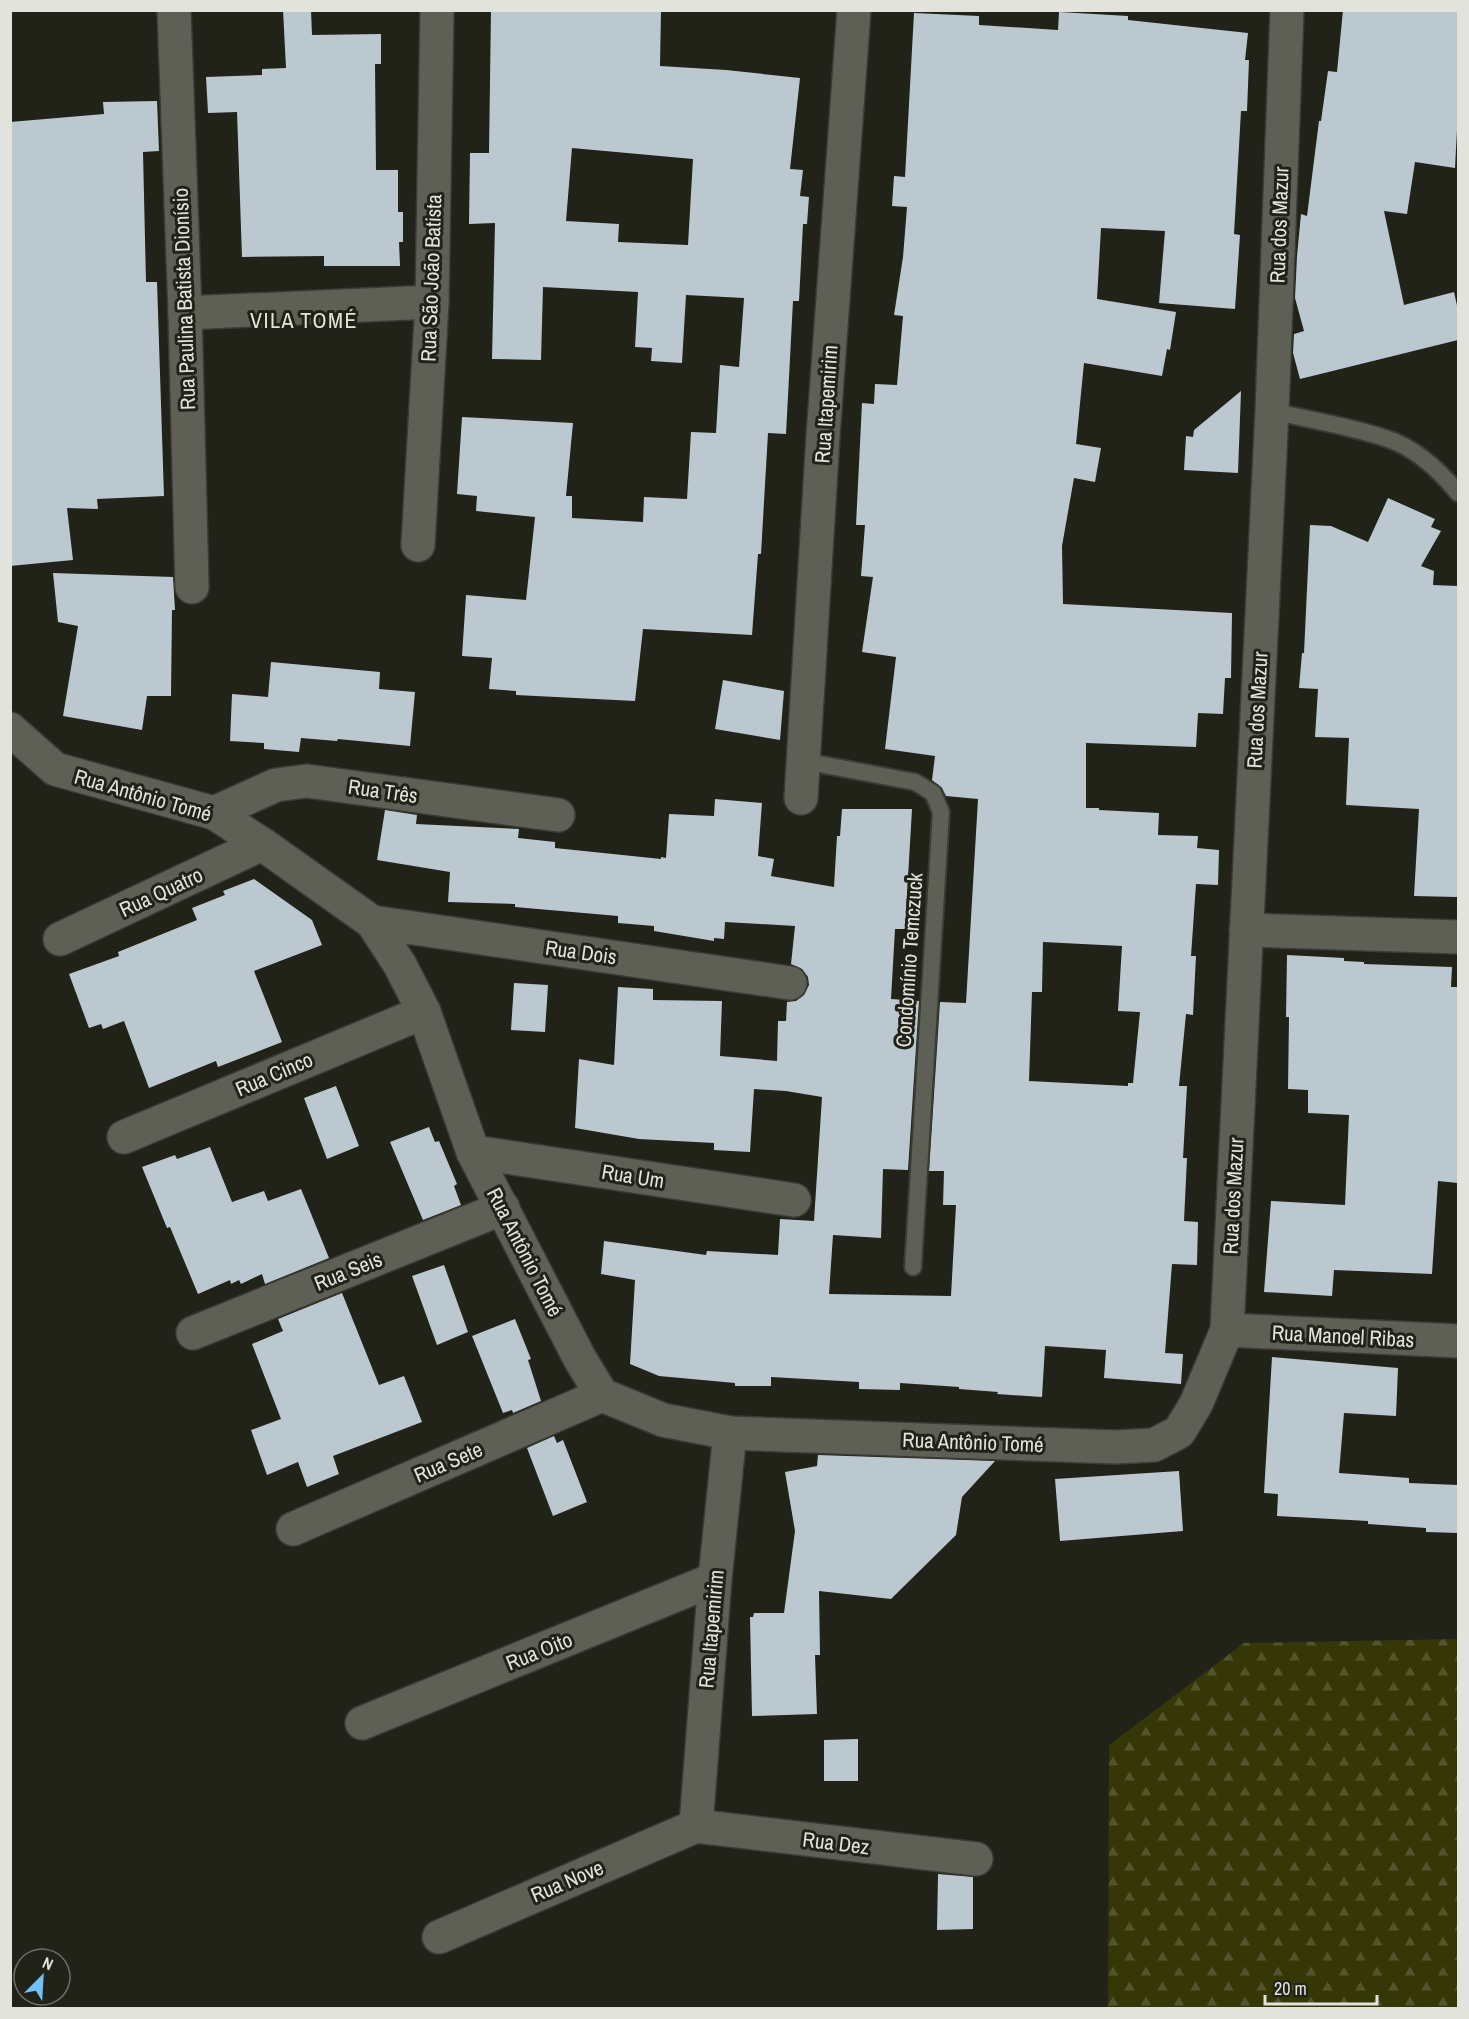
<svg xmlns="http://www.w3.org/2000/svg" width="1469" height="2019" viewBox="0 0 1469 2019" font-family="'Archivo Narrow',sans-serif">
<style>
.forest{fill:url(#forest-firs)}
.building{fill:#bcc8d0;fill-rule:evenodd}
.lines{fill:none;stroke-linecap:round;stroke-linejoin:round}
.service-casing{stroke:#3a3b34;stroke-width:20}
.minor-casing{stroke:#3a3b34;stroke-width:36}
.service{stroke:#5f6055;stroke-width:16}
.minor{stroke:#5f6055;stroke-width:33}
.labels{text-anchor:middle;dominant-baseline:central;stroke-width:6;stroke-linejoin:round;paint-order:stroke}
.street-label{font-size:21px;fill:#e2e3dc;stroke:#212218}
.neighbourhood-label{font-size:22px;letter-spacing:1.5px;fill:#e3e5d8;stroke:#212218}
</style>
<defs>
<pattern id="forest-firs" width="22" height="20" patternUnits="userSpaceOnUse" patternTransform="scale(1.5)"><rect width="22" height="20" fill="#363707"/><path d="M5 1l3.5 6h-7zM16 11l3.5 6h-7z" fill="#53542b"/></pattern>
</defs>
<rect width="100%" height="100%" fill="#212218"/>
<!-- forest -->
<polygon class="forest" points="1458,1639 1458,2008 1108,2008 1109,1745 1244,1643"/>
<!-- building -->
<g class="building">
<polygon points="283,10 311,10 312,35 381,34 381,64 375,64 376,170 398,170 398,212 403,212 403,242 399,242 400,266 324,266 324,256 242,257 237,112 208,113 206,77 262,75 262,69 286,68"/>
<path d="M491,10H661L660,66L726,70L800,78L790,169L803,170L800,196L809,197L807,224H803L799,301H793L786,434L768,433L761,554H758L752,635L643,629L635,701L516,695V691L489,689L492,658L462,656L466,595L526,600L535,517L476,511L477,496L457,494L462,417L573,423L566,496H572V518L643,522L644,497L687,499L691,432L716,433L720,365L739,367L744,298L686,295L682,363L651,361L652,348L635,347L638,292L543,287L541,360L492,359L495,223L469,224L470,153H489ZM572,148L693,159L688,245L618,242L619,224L566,221Z"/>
<polygon points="1343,10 1458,10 1458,111 1455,168 1415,162 1407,214 1384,211 1404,305 1454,292 1458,310 1458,340 1300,379 1293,353 1294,334 1304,331 1295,298 1297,256 1301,214 1307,216 1319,121 1321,121 1328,71 1337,72"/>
<path d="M1059,12L1128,16V20L1248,33L1245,60H1249L1247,111H1241L1234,234L1240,235L1235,309L1159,303L1165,231L1101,228L1097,299L1176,312L1170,350L1167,349L1162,376L1084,363L1076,444L1101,448L1095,482L1074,478L1062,546L1063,604L1232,613L1231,678H1225L1223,714L1198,713L1196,747L1086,743V808H1099V810L1159,813L1158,835L1198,836L1197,848L1219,850L1218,885L1196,884L1191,956H1196L1193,1015L1186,1014L1179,1086H1187L1183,1158H1187L1184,1221L1198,1222L1197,1265L1172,1264L1165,1353L1183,1354L1181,1384L1104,1378L1106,1350L1045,1346L1042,1397L997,1394L998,1392L959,1389V1387L900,1383V1390L859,1389V1382L771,1377V1386H735V1383L659,1376L630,1364L635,1280L601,1274L604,1241L706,1255L707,1251L778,1255L780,1219L814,1221L822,1097L786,1091L754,1089L750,1152L714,1150V1143L639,1139L575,1128L579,1059L614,1065L618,987L653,989V1000L722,1001L720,1056L777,1061L778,1021H786L787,1002L796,1001L804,995L809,985L808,977L802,969L791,964L795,926L725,922L724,939L714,938V941L654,931V926L618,923V916L515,907V904L448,902L450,872L377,860L385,810L417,815L416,824L519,829L518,838L555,842V848L661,859V857L666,858L669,814L714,816L715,799L762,803L758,856L774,859L771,876L834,887L837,836H840L842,809H912L905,929H895L891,999L919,1001L908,1170L883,1169L881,1238L833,1235L829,1294L951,1296L956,1205H943L944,1171H929L940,1002L966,1003L978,799L946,796L942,788L932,780L935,756L885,749L896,657L862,652L873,577L861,576L865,525H856L862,403L874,404L875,384L897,385L903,316L894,315L903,257L907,207L892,206L894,176L905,177L914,13L979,16V25L1058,30ZM1043,942L1122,946L1118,1011L1140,1012L1133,1083H1128V1086L1029,1081L1032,992H1042Z"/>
<polygon points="157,101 159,151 143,152 146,282 157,282 164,496 97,499 98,509 67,508 73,560 10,566 10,122 104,114 103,102"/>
<polygon points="1241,391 1238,473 1184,470 1186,436 1193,437 1194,430"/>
<polygon points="1388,498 1435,519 1431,527 1441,531 1421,566 1434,571 1433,585 1458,586 1457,897 1414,896 1419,809 1346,805 1349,738 1315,737 1318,689 1299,688 1302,653 1304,653 1310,525 1331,526 1368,542"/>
<polygon points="53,573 173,577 175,610 172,610 171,696 147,696 142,730 63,716 78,626 58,622"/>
<polygon points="271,662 380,672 379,689 415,692 410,746 338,739 337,741 301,738 299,752 264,749 264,743 230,741 232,694 268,697"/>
<polygon points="723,680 784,691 780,740 715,729"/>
<polygon points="254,879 312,920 322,945 254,971 282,1042 218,1067 216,1061 149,1088 124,1021 103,1029 101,1024 89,1028 69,974 119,956 118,952 197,920 192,908 225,895 223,891"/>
<polygon points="1287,955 1344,958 1344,961 1364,962 1364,964 1452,967 1451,987 1458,987 1458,1183 1438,1181 1432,1274 1334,1270 1332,1296 1264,1292 1271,1201 1345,1205 1349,1115 1308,1113 1308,1090 1288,1089 1289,1017 1286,1017"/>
<polygon points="514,983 548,985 545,1032 511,1030"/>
<polygon points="336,1086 359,1146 327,1159 304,1098"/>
<polygon points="429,1127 435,1142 439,1141 457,1184 454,1186 461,1205 423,1220 390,1142"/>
<polygon points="210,1147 232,1202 264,1191 268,1201 301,1189 329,1258 265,1284 262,1274 241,1284 239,1280 231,1284 230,1280 198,1294 170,1227 167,1228 142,1167 175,1155 177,1159"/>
<polygon points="444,1265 468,1332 437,1345 412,1276"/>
<polygon points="342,1293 379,1385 404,1376 422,1422 333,1456 339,1474 307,1487 298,1462 267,1475 251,1430 281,1419 252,1344 283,1331 278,1319"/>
<polygon points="515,1319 531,1359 528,1360 541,1401 513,1413 512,1410 503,1413 472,1336"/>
<polygon points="1272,1357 1398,1368 1396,1416 1344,1413 1339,1473 1409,1478 1409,1483 1458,1485 1458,1533 1426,1532 1426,1528 1368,1524 1368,1521 1277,1516 1278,1494 1264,1493"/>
<polygon points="554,1436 557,1443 563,1440 587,1502 553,1516 527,1448"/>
<polygon points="818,1455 995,1461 962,1497 956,1535 891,1599 819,1591 820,1655 815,1655 817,1714 752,1716 750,1617 753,1617 754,1613 784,1613 795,1531 785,1472 817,1466"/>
<polygon points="1179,1471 1183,1531 1060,1541 1055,1479"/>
<polygon points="858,1739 858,1781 824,1781 824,1740"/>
<polygon points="938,1874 973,1877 973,1929 937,1930"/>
</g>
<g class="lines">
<defs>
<g id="service">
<path d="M1272,411C1310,420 1349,426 1385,438C1414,447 1440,471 1458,493"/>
<polyline points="803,761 915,782 933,793 941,812 913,1267"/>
</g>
<g id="minor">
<polyline points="174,10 185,313 192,587"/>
<polyline points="185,313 432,302"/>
<polyline points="418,545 432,302 437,10"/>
<polyline points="10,729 55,769 214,813 262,844 372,922 400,965 424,1012 473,1152 580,1359 602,1395 663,1420 730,1433 1115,1447 1154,1445 1179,1432 1196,1404 1227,1330 1272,411 1287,10"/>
<polyline points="801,798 823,436 854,10"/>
<polyline points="214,813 276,785 307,781 558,815"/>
<polyline points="372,922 790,983"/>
<polyline points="1246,930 1458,937"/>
<polyline points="60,939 262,844"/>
<polyline points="124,1137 424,1012"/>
<polyline points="473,1152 794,1200"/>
<polyline points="1227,1330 1458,1341"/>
<polyline points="193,1333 503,1208"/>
<polyline points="293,1529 602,1395"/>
<polyline points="362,1723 715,1579"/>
<polyline points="696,1826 715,1579 730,1433"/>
<polyline points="696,1826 976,1859"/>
<polyline points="439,1937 696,1826"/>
</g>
</defs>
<!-- service casing -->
<use href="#service" class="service-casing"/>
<!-- minor casing -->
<use href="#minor" class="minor-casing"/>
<!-- service -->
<use href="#service" class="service"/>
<!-- minor -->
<use href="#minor" class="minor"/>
</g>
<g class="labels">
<!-- street labels -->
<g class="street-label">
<text transform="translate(1279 225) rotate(-88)">Rua dos Mazur</text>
<text transform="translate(431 278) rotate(-88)">Rua São João Batista</text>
<text transform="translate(184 299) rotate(-92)">Rua Paulina Batista Dionísio</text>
<text transform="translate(826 404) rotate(-86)">Rua Itapemirim</text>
<text transform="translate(1257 710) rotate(-87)">Rua dos Mazur</text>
<text transform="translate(383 791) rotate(8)">Rua Três</text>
<text transform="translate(143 795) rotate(16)">Rua Antônio Tomé</text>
<text transform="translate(161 892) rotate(-25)">Rua Quatro</text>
<text transform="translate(581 952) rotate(8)">Rua Dois</text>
<text transform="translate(909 960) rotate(-86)">Condomínio Temczuck</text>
<text transform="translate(274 1074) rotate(-23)">Rua Cinco</text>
<text transform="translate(633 1176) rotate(9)">Rua Um</text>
<text transform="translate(1233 1196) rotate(-87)">Rua dos Mazur</text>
<text transform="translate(525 1252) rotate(63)">Rua Antônio Tomé</text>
<text transform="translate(348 1271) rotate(-22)">Rua Seis</text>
<text transform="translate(1343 1336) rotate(3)">Rua Manoel Ribas</text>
<text transform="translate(973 1442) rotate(2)">Rua Antônio Tomé</text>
<text transform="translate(448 1462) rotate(-23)">Rua Sete</text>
<text transform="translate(711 1629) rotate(-85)">Rua Itapemirim</text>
<text transform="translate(539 1651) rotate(-22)">Rua Oito</text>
<text transform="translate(836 1843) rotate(7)">Rua Dez</text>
<text transform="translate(567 1881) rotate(-23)">Rua Nove</text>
</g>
<!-- neighbourhood labels -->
<g class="neighbourhood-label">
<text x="304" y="320">VILA TOMÉ</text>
</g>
</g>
<!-- border -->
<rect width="1469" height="2019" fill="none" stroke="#e2e3dc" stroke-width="24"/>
<!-- north arrow -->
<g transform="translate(42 1977) rotate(24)"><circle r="28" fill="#212218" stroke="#6e6f66" stroke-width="1.5"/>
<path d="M0-4.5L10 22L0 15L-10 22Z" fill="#71c1f5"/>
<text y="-9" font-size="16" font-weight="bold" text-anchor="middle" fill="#e2e3dc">N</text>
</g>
<!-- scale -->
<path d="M1265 1995v9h112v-9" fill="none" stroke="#e2e3dc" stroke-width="3"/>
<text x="1274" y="1995" font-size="18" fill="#e2e3dc" stroke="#212218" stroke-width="4.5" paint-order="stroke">20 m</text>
</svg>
